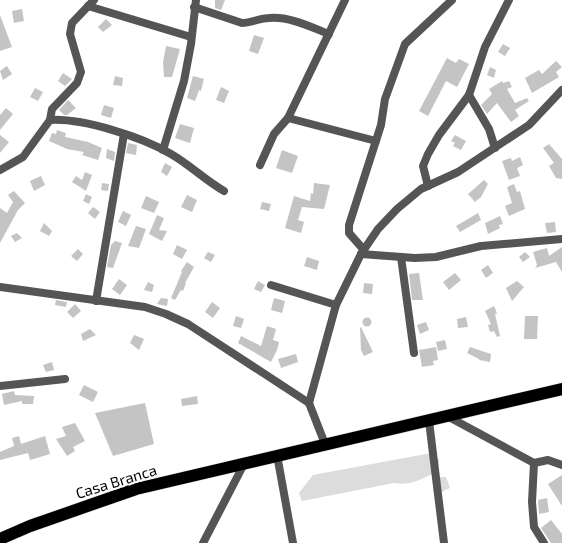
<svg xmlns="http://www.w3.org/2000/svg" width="562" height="543" viewBox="0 0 562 543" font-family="'Exo 2',sans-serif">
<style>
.green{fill:#dcdcdc}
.building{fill:#c4c4c4}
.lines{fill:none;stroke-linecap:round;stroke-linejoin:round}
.highway-casing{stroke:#dbdbdb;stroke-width:13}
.street{stroke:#555;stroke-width:8}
.highway{stroke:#000;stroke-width:12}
.labels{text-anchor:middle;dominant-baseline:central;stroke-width:4;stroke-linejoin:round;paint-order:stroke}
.street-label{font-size:15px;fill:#000;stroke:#fff}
</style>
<rect width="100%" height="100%" fill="#fff"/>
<!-- green -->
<path class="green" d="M431,453L432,460L439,459L438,471L439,477H446L450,488L437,494L434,493L432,474C421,480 407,486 394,483L302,501L299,493L313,475Z"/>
<!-- building -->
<g class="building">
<polygon points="215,0 225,0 221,10 215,8"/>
<polygon points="22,9 24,21 14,23 12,11"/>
<polygon points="0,15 12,47 0,51"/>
<polygon points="106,19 112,25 103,32 98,27"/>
<polygon points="254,35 264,38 258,54 249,51"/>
<polygon points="503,44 510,48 505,56 498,52"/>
<polygon points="166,46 180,49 172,77 164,77 163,62"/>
<polygon points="447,58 456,63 459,59 469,64 457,87 446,81 428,116 419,111"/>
<polygon points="556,61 562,67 556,72 559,77 532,93 525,78 539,70 542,74"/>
<polygon points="7,66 12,74 3,80 0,71"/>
<polygon points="490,67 496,70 494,78 487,75"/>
<polygon points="63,73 72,79 65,86 58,81"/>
<polygon points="115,76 123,78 122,86 113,85"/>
<polygon points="193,76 204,79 201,91 199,90 195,101 187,98"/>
<polygon points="502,81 503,83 509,81 512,87 507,89 515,103 527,98 529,101 515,110 519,116 511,122 497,103 487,114 481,105 492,94 489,89"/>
<polygon points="221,87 229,91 224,103 216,100"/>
<polygon points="35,88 43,92 38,101 30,97"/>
<polygon points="68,100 76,108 67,115 64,115 59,110"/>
<polygon points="104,105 114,108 111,118 101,115"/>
<polygon points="6,108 13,114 0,130 0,115"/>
<polygon points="180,124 194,128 190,143 175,138"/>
<polygon points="57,130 66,133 65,137 88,142 102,148 98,160 82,155 84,152 67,149 49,141 52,133 56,134"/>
<polygon points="0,135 9,142 0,153"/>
<polygon points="455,135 466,141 461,150 453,146 455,143 451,141"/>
<polygon points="128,143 137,145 136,155 126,153"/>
<polygon points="549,144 562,159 562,179 556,178 549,166 554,163 543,148"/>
<polygon points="107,149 115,152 114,161 106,158"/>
<polygon points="282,150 298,156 292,173 276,168"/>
<polygon points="520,157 523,165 517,168 520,176 509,180 502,161 511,158 512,161"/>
<polygon points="165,163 172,167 167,176 161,172"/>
<polygon points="85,172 92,175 86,191 72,182 76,176 82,180"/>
<polygon points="41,176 45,185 34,191 30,181"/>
<polygon points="484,180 488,184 481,197 475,202 468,194"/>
<polygon points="102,183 109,184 108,191 101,190"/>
<polygon points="314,183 330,185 324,209 302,207 298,220 304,222 301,233 285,228 294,196 310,201 311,193 313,194"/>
<polygon points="514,184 517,192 520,191 525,209 509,216 505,206 512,203 507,187"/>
<polygon points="14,191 25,203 18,210 0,243 0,208 7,213 13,202 8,195"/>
<polygon points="86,194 92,197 89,204 83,201"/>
<polygon points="187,195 197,200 192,212 181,207"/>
<polygon points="146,196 159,202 154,213 141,208"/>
<polygon points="262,202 271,204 269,211 260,209"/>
<polygon points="93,207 100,212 95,219 88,213"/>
<polygon points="123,211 131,215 126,226 118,222"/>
<polygon points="478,213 481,220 460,232 456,226"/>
<polygon points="157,215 164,218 159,230 167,231 162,241 149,234"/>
<polygon points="500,216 503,224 499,225 500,228 488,234 485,223"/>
<polygon points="555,222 556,232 547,233 545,223"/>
<polygon points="44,223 52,231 49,236 40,231"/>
<polygon points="136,226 146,229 139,248 128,246"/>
<polygon points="17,233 22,238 15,242 11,236"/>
<polygon points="115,241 122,243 113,268 107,267 111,245"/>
<polygon points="177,245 187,250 182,259 173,254"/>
<polygon points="562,247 562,272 556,262 535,268 537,265 533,252 547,248 549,256"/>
<polygon points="78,249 83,254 77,261 71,256"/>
<polygon points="208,252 215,255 211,262 204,258"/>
<polygon points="525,252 530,257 523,262 519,257"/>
<polygon points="307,257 319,261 317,270 304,266"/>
<polygon points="187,262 194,267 185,283 186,283 183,291 181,290 175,300 171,298 182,272 181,271"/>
<polygon points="488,265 493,273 486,278 481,270"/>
<polygon points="419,273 423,300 412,300 409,274"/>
<polygon points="455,273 461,280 449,290 443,282"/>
<polygon points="119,279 127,285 120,295 112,289"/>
<polygon points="258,281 265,285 261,292 254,289"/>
<polygon points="517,281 524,287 512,301 506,288"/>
<polygon points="148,282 154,285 152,292 144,290"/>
<polygon points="364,283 373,284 372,294 363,293"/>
<polygon points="161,298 168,299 167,306 157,304"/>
<polygon points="274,298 285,301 282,313 271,310"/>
<polygon points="56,300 67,302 66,307 55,305"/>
<polygon points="212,302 220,308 213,318 205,312"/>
<polygon points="75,304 81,311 73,318 67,312"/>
<polygon points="494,306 497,313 495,314 500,336 497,337 494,331 490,332 488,325 491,324 485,311"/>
<polygon points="236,316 244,319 241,328 233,326"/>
<polygon points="525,316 538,316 537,339 524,339"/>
<polygon points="466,317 468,327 458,328 457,319"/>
<circle cx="367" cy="322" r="4.5"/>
<polygon points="426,322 429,330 420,334 417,325"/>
<polygon points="267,326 276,329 273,340 279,342 277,350 271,362 238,343 241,336 261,346"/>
<polygon points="361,327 373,352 364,356 361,350 360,328"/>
<polygon points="90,329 96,335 83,341 81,334"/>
<polygon points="134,335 144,339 139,350 130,343"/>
<polygon points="445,340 447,349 438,351 436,342"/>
<polygon points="436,347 438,360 433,361 434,365 422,367 419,350"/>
<polygon points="470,347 491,354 490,362 479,360 479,359 467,353"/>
<polygon points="296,354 298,362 281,368 278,359"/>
<polygon points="52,362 54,370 46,372 43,365"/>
<polygon points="84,385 98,392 93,402 79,395"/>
<polygon points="14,391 15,395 34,396 33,404 22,404 22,401 4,405 2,394"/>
<polygon points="197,396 198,404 182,406 181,399"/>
<polygon points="145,403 154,444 113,456 95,413"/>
<polygon points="75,423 85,441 73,447 75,451 67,456 56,439 66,436 62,427"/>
<polygon points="19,436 21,444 45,436 50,454 30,460 28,453 0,460 0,452 14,446 12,438"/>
<polygon points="562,475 562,506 548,484"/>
<polygon points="547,498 549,512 539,514 538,500"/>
<polygon points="551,520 562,534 562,543 551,543 541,528"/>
</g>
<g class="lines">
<defs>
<polyline id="highway" points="0,539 30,526 136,489 562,389"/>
</defs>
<!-- highway casing -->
<use href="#highway" class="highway-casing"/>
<!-- street -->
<g class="street">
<polyline points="345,0 288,118 376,141"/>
<polyline points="88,6 191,37"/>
<path d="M194,7L242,23C251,23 260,18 269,18C289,16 311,27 329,34"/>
<polyline points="469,95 489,129 495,148"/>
<polyline points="50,120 52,109 77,83 81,72 70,34 72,23 94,0"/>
<polyline points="163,150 184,81 191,44 196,0"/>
<polyline points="260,165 274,134 288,118"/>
<path d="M0,170L23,157L50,120C83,118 142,137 171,154C190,165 205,180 224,191"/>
<polyline points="428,186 423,166 428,154 439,135 469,95 485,47 509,0"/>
<polyline points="364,250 349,233 349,225 381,125 385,99 405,44 452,0"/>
<polyline points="361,254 415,258 436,257 481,246 562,239"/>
<polyline points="401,257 414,353"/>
<polyline points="271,285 336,305"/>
<polyline points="0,287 145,307 166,314 188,324 309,403"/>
<polyline points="96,301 124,134"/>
<polyline points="0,386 65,379"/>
<polyline points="447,416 534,463 548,460 562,465"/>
<polyline points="429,421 444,543"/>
<polyline points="325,444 309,403 336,305 361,254 378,229 397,209 421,189 458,172 529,125 562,90"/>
<polyline points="277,455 293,543"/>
<polyline points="534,463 532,502 534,527 544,543"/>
<polyline points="203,543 244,464"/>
</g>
<!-- highway -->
<use href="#highway" class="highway"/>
</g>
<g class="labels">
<!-- street labels -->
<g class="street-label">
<text transform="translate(116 481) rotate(-17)">Casa Branca</text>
</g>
</g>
</svg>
